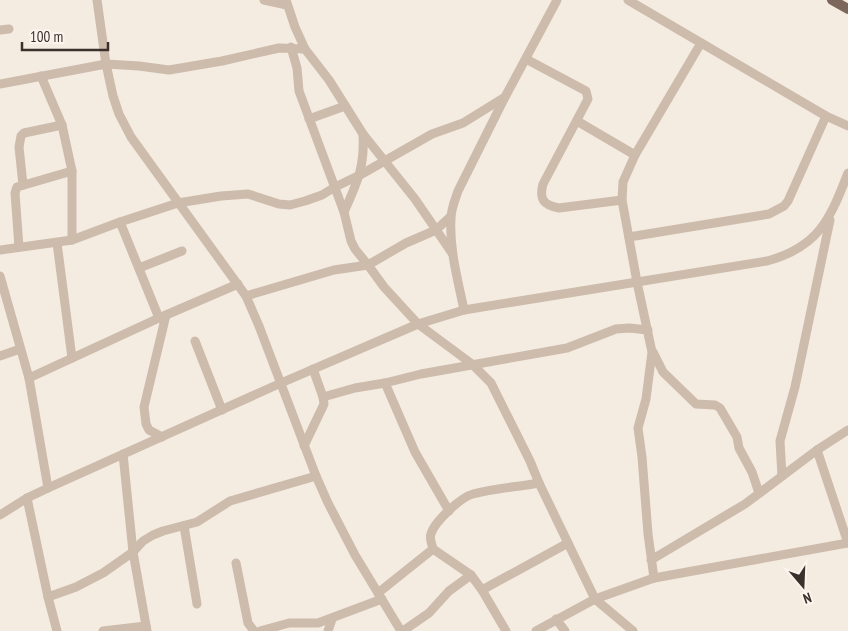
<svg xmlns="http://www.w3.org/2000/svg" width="848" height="631" viewBox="0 0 848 631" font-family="'PT Sans Narrow',sans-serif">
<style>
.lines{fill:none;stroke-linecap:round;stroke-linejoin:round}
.minor{stroke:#cdbbac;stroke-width:9}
.major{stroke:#7d675c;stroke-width:10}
</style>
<rect width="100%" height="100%" fill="#f4ebe1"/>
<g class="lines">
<!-- minor -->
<g class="minor">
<polyline points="97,0 106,64 113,96 119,114 131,137 246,296 259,326 316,476 328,503 355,555 401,631"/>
<polyline points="264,0 287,5"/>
<polyline points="286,0 295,27 305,49 329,80 363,134 415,199 452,253"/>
<polyline points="628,0 826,116 848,126"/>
<polyline points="0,30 9,29"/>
<polyline points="291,47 297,68 299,91 344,212 351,241 355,249 368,265 406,243 436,230 450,217"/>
<path d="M526,59L586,91L588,99L543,184C539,199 543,205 559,208L622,200"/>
<polyline points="41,76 62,125 72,171 72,240"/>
<polyline points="0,84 106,64 139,66 169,70 222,61 279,48 305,49"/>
<polyline points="309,119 345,106"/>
<polyline points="577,121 635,155"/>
<polyline points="23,185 19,147 21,136 24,133 62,125"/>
<path d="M344,212C357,183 365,167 363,134"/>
<polyline points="120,222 159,318"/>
<polyline points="629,237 769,214 784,206 788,201 826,116"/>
<polyline points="57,243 72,358"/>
<polyline points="19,247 15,193 17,187 72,171"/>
<polyline points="0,250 72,240 120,222 178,203 221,196 248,194 279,204 290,205 305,201 322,195 335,187 360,175 432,134 463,123 505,97"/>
<polyline points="139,268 182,251"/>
<polyline points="0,276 29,378 48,488"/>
<polyline points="246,296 334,270 368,265 384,287 418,324 472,364 491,383 530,461 539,483 595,599 633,631"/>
<path d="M464,310C458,280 449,249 451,218C451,209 455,200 458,191L505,97L557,0"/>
<polyline points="195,341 222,410"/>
<polyline points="653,352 663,372 696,404 715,405 720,408 737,437 739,448 752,472 759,493"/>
<polyline points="0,356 20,349"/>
<polyline points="29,378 159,318 238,284"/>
<polyline points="385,383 415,452 449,511"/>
<polyline points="323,397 355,388 385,383 421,374 567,348 616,329 629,328 648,330"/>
<polyline points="162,437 149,430 146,424 144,407 166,315"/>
<polyline points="304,446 324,404 323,397 313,369"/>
<polyline points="817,450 848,543"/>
<polyline points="123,454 133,552 147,631"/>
<polyline points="782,476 780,441 795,387 830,220"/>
<polyline points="27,498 48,597 57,631"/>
<path d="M0,515L27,498L48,488L281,383L418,324L464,310L767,261C819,247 830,219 848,173"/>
<polyline points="184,526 197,604"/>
<polyline points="433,549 471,575"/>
<polyline points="651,560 745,504 817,450 848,430"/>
<polyline points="236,563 248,623 254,631"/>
<polyline points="654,578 648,534 642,457 638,428 646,399 652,352 637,282 622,200 623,182 635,155 701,43"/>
<polyline points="482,590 568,543"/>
<path d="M378,593L433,549C432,544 429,539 431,534C434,522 461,497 473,494C494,488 518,487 539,483"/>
<polyline points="48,597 76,587 103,573 133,552 143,541 153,535 163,531 197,522 230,501 316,476"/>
<polyline points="556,619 565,631"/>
<polyline points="103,631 146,626"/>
<polyline points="260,631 289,623 318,623 382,599"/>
<polyline points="328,631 332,619"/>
<polyline points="403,631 429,613 449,591 471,575 482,590 506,631"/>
<polyline points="536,631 595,599 654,578 848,543"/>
</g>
<!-- major -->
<polyline class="major" points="832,0 848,9"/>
</g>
<!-- north arrow -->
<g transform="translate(803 586) rotate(161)" stroke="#fbf5ee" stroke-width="4" paint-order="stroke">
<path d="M0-4L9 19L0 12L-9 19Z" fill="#3b302b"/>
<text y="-8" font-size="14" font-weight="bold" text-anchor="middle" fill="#3b302b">N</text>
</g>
<!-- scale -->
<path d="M22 42v8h86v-8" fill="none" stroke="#3b302b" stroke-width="2.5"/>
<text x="30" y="42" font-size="15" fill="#3b302b" stroke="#fbf5ee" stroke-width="4" paint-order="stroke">100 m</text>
</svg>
